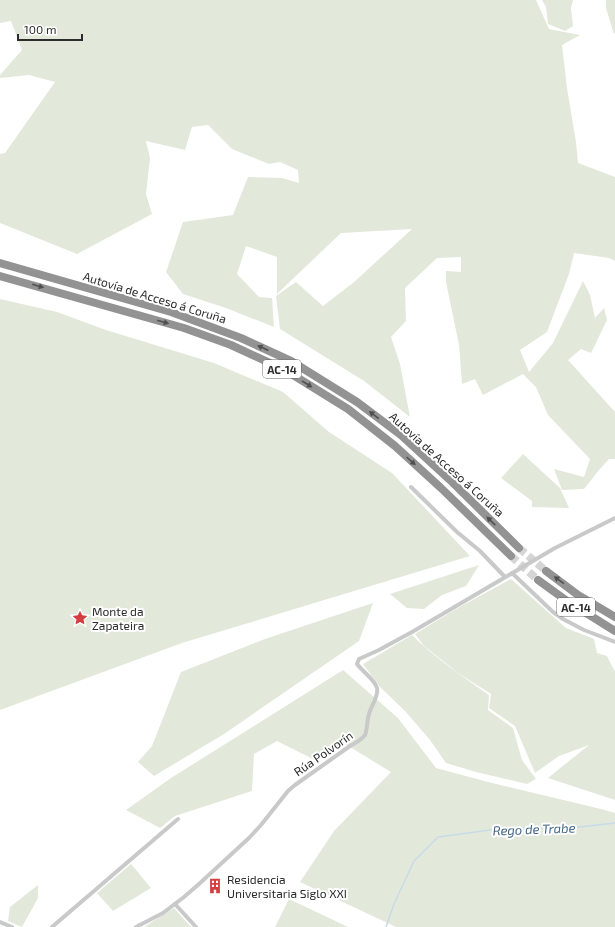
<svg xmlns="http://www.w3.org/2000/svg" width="615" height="927" viewBox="0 0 615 927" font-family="'Exo 2',sans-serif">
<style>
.green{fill:#e2e9db}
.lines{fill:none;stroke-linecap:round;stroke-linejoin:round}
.stream{stroke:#c8dae7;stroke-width:1.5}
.motorway-tunnel{stroke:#d5d5d5;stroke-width:8;stroke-dasharray:8 4;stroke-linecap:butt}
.minor{stroke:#c9c9c9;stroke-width:4}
.motorway{stroke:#939393;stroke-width:8}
.oneway{fill:#505050}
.labels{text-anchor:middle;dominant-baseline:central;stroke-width:4;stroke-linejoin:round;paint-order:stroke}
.shield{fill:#fff;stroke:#6b6b6b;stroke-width:1}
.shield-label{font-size:11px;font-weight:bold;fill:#2c2c2c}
.street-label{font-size:12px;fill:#2c2c2c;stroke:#fff}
.poi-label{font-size:12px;fill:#2c2c2c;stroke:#fff;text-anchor:start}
.water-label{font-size:13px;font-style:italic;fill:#426887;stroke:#fff}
</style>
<rect width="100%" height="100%" fill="#fff"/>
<!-- green -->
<g class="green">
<polygon points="0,0 536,0 549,29 580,35 562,45 567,88 576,142 578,163 615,177 615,261 609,258 574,253 569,274 547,332 520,350 529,372 553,343 583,281 590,295 595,318 604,308 607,320 591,353 581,349 568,360 615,412 615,459 609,459 599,470 584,489 562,490 554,469 584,477 590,459 548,415 536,387 523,374 483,395 475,379 462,384 459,345 446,282 446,271 461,272 461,257 437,258 405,288 406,321 391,337 400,364 410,417 364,381 293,337 280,329 276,296 296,282 323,306 354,282 412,229 341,233 277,294 277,257 246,246 237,274 259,297 272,298 274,327 226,308 183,294 166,272 183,222 233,215 248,177 282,178 299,183 298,170 280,162 269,164 232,149 208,125 192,127 185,150 146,141 150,158 146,194 152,214 77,254 0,223 0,154 5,153 55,82 29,75 0,78 0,75 22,50 11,21 0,23"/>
<polygon points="542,0 573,0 571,8 573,26 565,31 548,24 546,7"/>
<polygon points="606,0 615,0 615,33 614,34 606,8"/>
<polygon points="0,299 57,312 106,330 214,363 283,392 329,432 392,473 470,556 182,643 0,710"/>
<polygon points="523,454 560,488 569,508 532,507 532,501 501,478"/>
<polygon points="479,565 466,586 442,595 424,609 407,608 390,594"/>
<polygon points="511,579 566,628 594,639 597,653 607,656 615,672 615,800 548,778 589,745 559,756 535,773 515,726 489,708 491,694 458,673 424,646 415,634 456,609"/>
<polygon points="373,603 359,641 224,734 154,776 138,762 152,746 181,672 265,639"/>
<path d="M412,635C435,658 462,676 489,695L488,710L513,728L522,760L536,779L527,784L476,772L446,763L430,740L405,711L380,687L363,664Z"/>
<polygon points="343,670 398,718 436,768 488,782 601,809 615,813 615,927 396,927 300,882 334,831 391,772 345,744 313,759 277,741 254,754 252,791 175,816 160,828 126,810 171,778"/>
<polygon points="131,864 151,888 113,911 97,893"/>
<polygon points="38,885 38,898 22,927 8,921 10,907"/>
<polygon points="289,899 348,927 275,927"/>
<polygon points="174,908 191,927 144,927"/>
</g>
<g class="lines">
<!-- stream -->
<polyline class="stream" points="386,927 394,904 414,861 438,837 505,828 570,828 615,823"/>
<!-- motorway-tunnel -->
<g class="motorway-tunnel">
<polyline points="519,548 546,571"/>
<polyline points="511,556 538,580"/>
</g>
<!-- minor -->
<g class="minor">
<polyline points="411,487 457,532 480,551 505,577"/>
<polyline points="512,573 553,612 563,619 584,630 615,642"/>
<polyline points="175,904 196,927"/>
<polyline points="0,922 12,927"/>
<polyline points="52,927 178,819"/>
<path d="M136,927L163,913L184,897L199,884L249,838L261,825L288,791L295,785L350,746C356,743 361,740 365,735C367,731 367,720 369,714C371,706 379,696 377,688C375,680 362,671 357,664L359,659L379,650L412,632L555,548L615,518"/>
</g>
<!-- motorway -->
<g class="motorway">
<polyline points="0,263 171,312 241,338 291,361 357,402 401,435 450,480 519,548"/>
<polyline points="0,276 184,328 231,345 285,370 348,409 395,446 441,488 511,556"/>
<polyline points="546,571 578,595 615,617"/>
<polyline points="538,580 567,601 615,631"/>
</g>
</g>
<!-- one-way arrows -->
<defs><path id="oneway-solid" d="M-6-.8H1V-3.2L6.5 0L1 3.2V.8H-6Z"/></defs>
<g class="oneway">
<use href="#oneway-solid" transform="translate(38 286) rotate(16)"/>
<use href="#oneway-solid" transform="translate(163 322) rotate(16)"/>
<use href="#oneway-solid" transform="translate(263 348) rotate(-155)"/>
<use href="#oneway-solid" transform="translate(307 384) rotate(32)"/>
<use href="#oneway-solid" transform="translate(374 415) rotate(-142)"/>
<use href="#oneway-solid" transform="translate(411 461) rotate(42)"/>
<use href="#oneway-solid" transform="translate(491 521) rotate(-136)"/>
<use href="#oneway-solid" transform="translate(559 580) rotate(-144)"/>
</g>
<!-- icons -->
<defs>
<symbol id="sight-bare" viewBox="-9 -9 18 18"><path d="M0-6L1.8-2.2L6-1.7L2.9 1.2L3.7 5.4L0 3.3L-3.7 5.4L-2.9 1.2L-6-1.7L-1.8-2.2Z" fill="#d53d40" stroke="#fff" stroke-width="2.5" paint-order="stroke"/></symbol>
<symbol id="building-bare" viewBox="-9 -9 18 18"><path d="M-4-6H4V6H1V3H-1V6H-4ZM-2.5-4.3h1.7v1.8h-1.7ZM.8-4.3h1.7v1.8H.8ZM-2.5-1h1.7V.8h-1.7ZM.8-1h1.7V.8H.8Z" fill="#d53d40" stroke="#fff" stroke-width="2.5" paint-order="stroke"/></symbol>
</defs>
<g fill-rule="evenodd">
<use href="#sight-bare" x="69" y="607" width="22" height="22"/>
<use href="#building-bare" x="204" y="875" width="22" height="22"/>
</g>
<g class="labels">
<!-- shield labels -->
<g class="shield">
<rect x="263" y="360" width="38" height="18" rx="3"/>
<rect x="557" y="598" width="38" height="18" rx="3"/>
</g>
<g class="shield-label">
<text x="282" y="369">AC-14</text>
<text x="576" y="607">AC-14</text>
</g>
<!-- street labels -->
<g class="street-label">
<text transform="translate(155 297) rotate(17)">Autovía de Acceso á Coruña</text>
<text transform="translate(447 464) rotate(42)">Autovía de Acceso á Coruña</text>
<text transform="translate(323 753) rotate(-35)">Rúa Polvorín</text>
</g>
<!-- poi labels -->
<g class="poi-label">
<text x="92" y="611">Monte da<tspan x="92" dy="14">Zapateira</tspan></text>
<text x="227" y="879">Residencia<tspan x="227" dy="14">Universitaria Siglo XXI</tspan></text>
</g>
<!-- water labels -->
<g class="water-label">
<text transform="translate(534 829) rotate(-2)">Rego de Trabe</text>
</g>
</g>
<!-- scale -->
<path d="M18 34v6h64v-6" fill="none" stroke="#2c2c2c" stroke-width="2"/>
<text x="24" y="34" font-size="12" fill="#2c2c2c" stroke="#ffffff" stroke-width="3" paint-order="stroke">100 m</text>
</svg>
